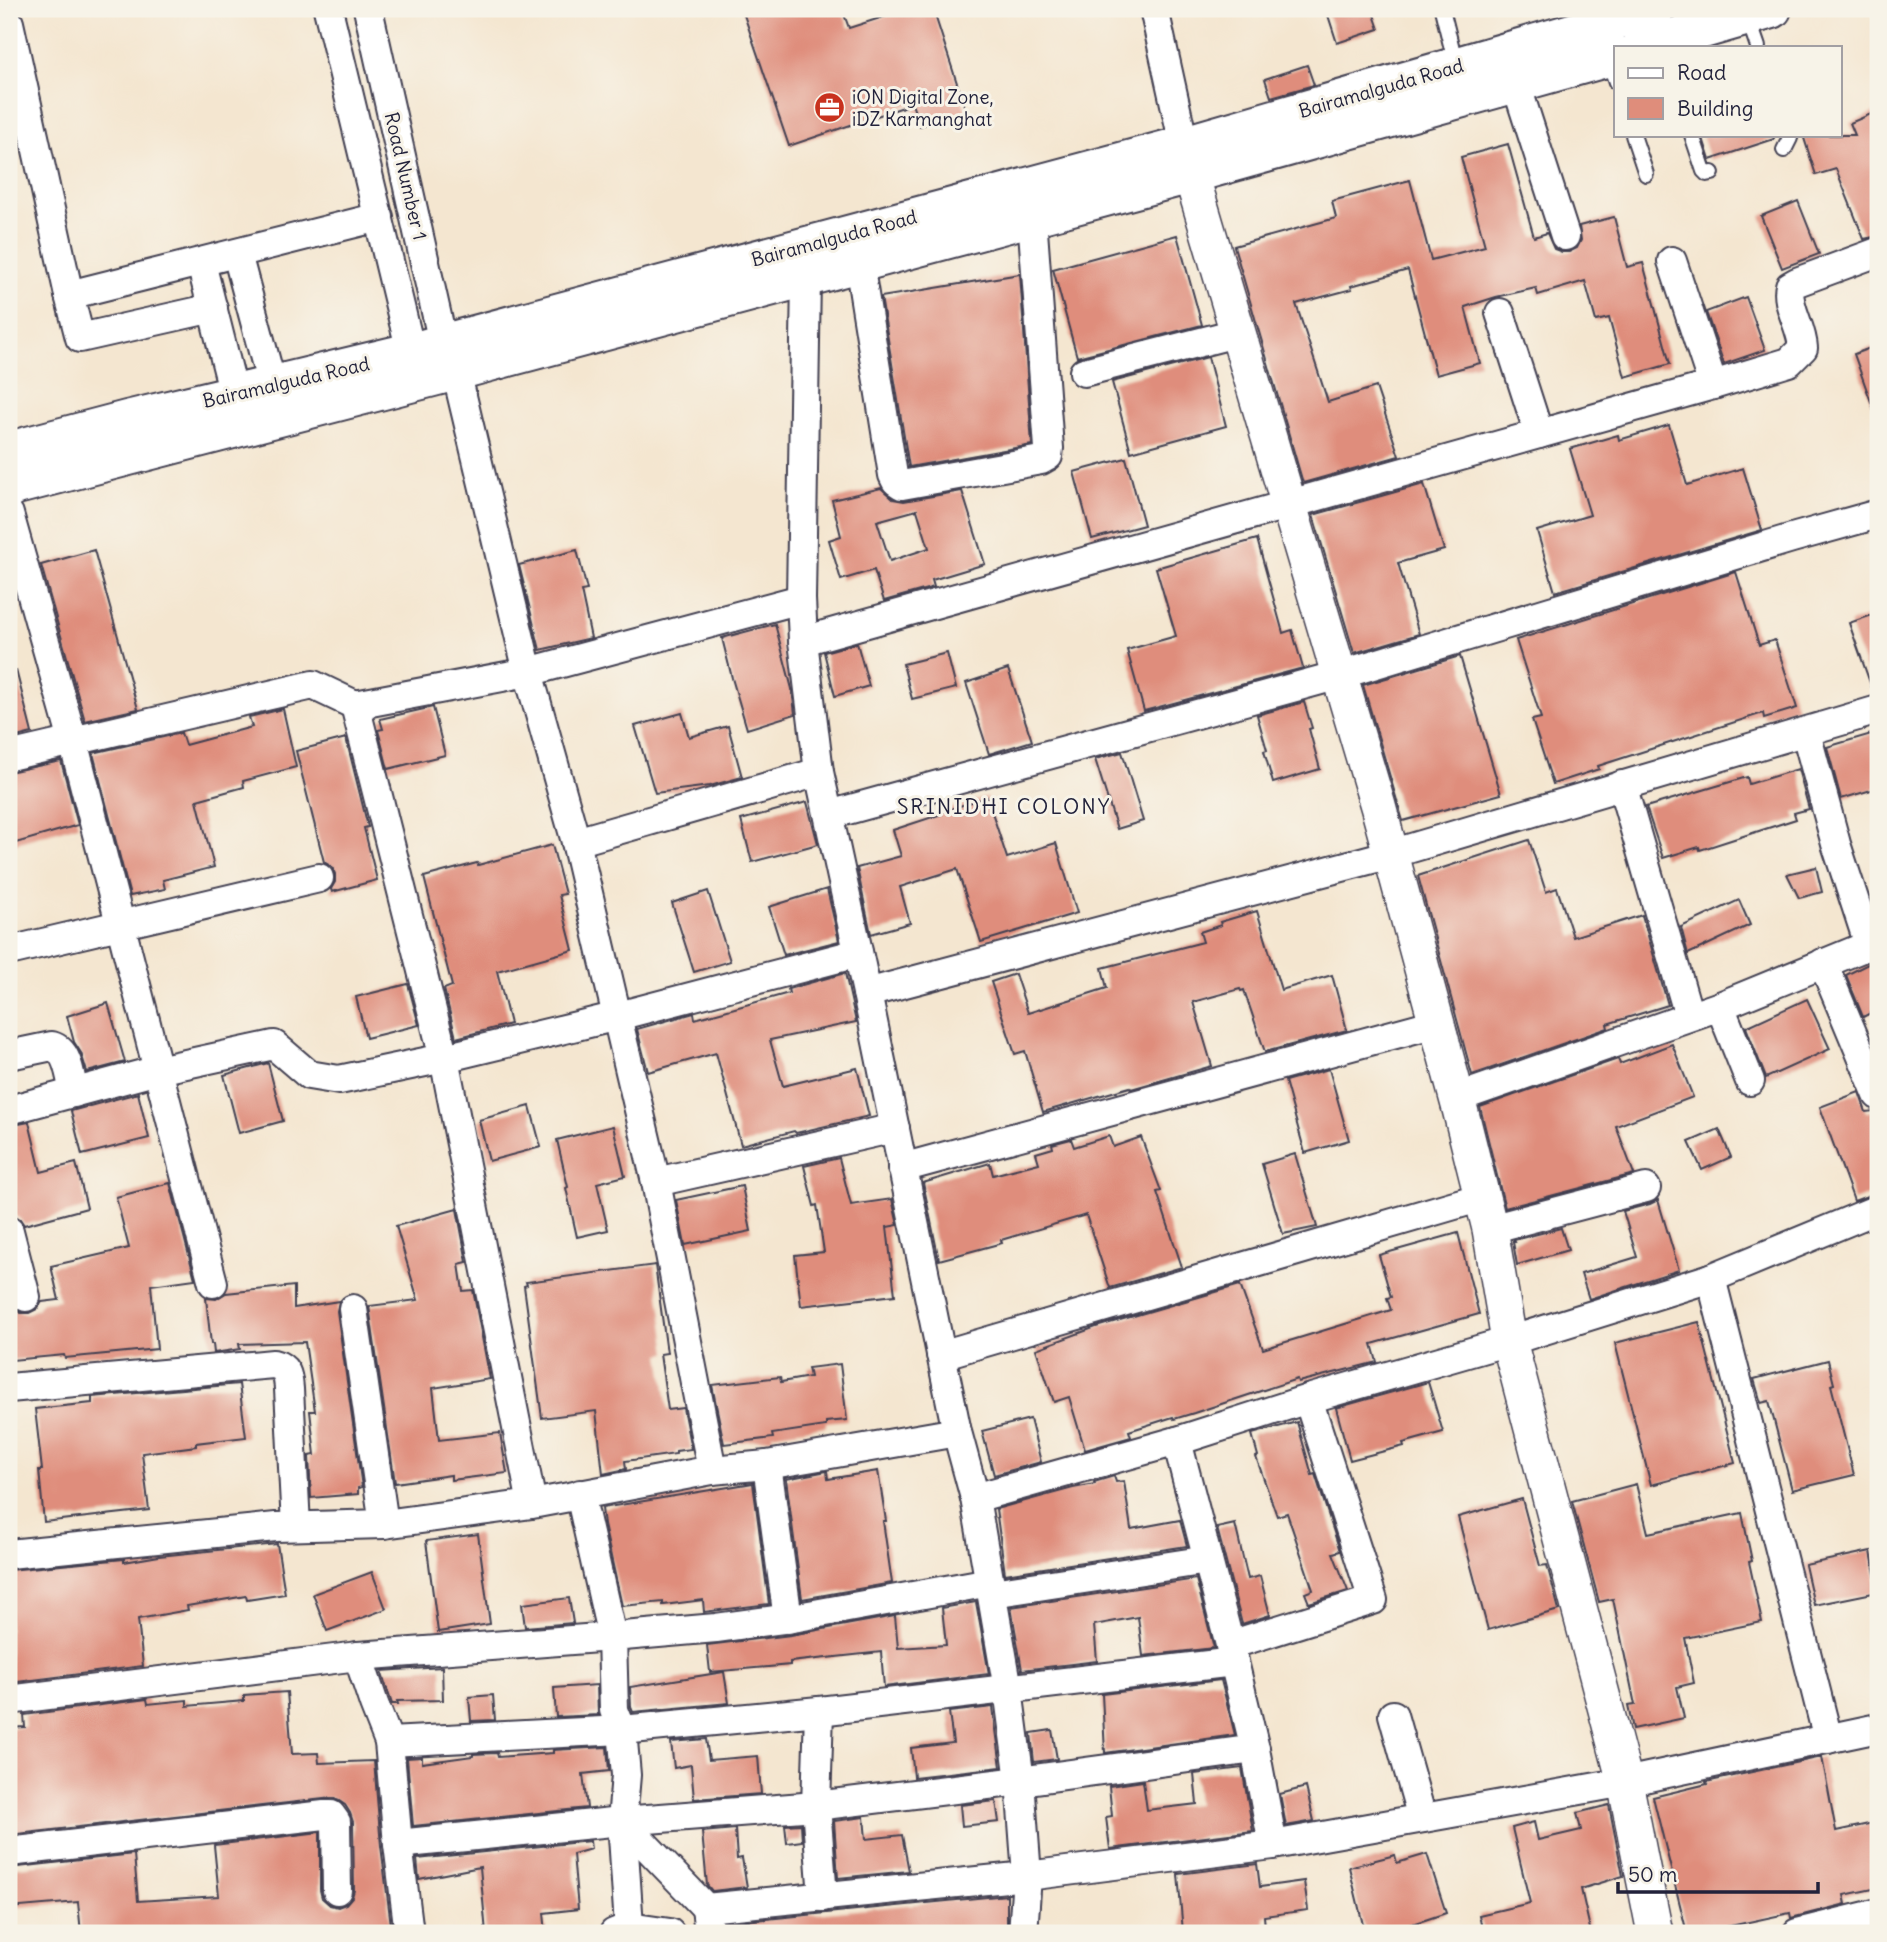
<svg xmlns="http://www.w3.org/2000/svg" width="1887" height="1942" viewBox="0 0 1887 1942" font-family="Delius,sans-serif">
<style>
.building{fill:#df8d7b;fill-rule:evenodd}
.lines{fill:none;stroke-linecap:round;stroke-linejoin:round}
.service-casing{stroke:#423f51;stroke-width:18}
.minor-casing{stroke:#423f51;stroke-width:32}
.tertiary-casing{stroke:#423f51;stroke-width:38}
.primary-casing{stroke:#423f51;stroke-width:42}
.service{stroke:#fff;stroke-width:14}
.minor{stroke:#fff;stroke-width:28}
.tertiary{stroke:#fff;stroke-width:35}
.primary{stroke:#fff;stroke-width:38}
.labels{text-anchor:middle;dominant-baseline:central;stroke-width:6;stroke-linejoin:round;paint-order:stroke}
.street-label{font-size:19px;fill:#22223b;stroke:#f7f3e8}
.poi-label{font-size:19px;fill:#22223b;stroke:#f7f3e8;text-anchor:start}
.neighbourhood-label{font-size:21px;letter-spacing:2px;fill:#22223b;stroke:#f7f3e8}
</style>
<rect width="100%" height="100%" fill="#f7f3e8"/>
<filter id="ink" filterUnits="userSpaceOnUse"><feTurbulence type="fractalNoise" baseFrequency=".0143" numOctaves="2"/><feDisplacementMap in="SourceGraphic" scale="14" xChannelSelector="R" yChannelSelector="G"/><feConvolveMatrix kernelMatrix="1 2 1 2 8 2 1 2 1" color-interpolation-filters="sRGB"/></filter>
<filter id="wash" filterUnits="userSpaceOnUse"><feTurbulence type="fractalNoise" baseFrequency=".00686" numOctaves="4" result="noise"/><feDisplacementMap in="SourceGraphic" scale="28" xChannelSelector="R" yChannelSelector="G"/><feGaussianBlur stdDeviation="1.57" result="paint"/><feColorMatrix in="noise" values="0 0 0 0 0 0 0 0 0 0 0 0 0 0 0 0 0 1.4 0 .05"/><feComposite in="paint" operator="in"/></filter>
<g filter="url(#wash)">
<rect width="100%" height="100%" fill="#f4e6d0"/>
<g id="blocks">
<!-- building -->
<g class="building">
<polygon points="742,9 842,9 849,28 908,9 933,9 966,111 920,126 912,104 789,146"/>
<polygon points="1326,9 1372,9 1379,29 1337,43"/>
<polygon points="1307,65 1314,85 1271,97 1265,79"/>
<polygon points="1878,111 1878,236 1864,239 1836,169 1816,175 1803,135 1855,135 1850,123"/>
<polygon points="1702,135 1773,135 1774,139 1710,160"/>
<polygon points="1508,144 1534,237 1547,233 1554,249 1562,252 1569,252 1577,248 1581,240 1579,226 1614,217 1627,267 1643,263 1670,364 1625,377 1609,318 1596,321 1585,281 1538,295 1536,288 1496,297 1465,307 1480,363 1436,375 1408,270 1351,286 1352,289 1296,304 1328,402 1376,387 1399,456 1303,483 1234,246 1336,218 1332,201 1410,180 1431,260 1485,246 1461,157"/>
<polygon points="1798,201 1819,254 1782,268 1761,216"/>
<polygon points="1177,235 1202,325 1077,357 1053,269"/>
<polygon points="1020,274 1032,445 909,467 881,297"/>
<polygon points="1746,297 1765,350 1724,364 1706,312"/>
<polygon points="1878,345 1878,413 1875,413 1854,354"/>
<polygon points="1208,357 1226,426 1131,452 1112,382"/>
<polygon points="1669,425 1687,485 1743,468 1762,530 1555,592 1537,531 1590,515 1570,449 1618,435 1619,440"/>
<polygon points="1126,458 1144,525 1092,539 1074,472"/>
<polygon points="1424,484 1444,550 1398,563 1419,634 1354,653 1313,515"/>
<path d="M881,488L893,499L904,501L962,491L985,564L932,580L934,587L884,601L874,570L841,580L829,540L841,536L832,500ZM917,510L929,548L890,561L877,521Z"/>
<polygon points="1257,539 1283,633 1292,630 1303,668 1144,711 1127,650 1176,636 1156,568"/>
<polygon points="94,550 138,709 85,721 41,565"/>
<polygon points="577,550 587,590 581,591 591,638 540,650 519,565"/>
<polygon points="1736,572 1759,645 1775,640 1797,708 1764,718 1763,713 1598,766 1599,769 1553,784 1532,720 1541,718 1516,640"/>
<polygon points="1878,613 1878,694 1874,694 1849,623"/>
<polygon points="775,624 792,689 795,714 747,729 732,678 722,638"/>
<polygon points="857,643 869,686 835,696 824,652"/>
<polygon points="947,653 956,688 912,699 903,664"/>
<polygon points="1460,656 1501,794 1403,821 1363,685"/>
<polygon points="1008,669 1032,741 989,754 966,683"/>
<polygon points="16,670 32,733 9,739 9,671"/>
<polygon points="1304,702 1312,728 1309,729 1320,769 1273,783 1264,751 1267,750 1257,715"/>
<polygon points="433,707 445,755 388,769 378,730 383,729 380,719"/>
<polygon points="283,709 296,767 243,781 244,787 197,800 214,867 163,880 165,889 130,896 93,753 181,733 185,745 252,727 249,717"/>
<polygon points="682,713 689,737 728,726 742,777 710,786 655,793 635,726"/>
<polygon points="1878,732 1878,788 1841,799 1827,747"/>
<polygon points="346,738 368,827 364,828 377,880 332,892 331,889 335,882 335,874 332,867 324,862 296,751"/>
<polygon points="1122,752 1143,821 1117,829 1095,759"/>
<polygon points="61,761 78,825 9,845 9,772"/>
<polygon points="1798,769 1809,809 1794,813 1796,819 1700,850 1699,847 1663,858 1646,807 1747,777 1749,784"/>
<polygon points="987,797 1007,858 1056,843 1077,913 981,942 957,869 900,887 910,923 871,934 857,868 901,856 893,830 942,814 941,812"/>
<polygon points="807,802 818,844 752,862 741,820"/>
<polygon points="1529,840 1546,892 1557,888 1573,937 1642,915 1668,1005 1607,1024 1608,1028 1472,1075 1418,876"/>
<polygon points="552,845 565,894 559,895 573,950 497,971 510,1024 456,1038 444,989 452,986 424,877 477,863 478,865"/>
<polygon points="1816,867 1822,892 1799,898 1787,874"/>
<polygon points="827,889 839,941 784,955 769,907"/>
<polygon points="708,891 730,961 694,972 672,903"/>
<polygon points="1739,900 1750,925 1688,954 1681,927"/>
<polygon points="1257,911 1281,990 1332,975 1347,1030 1265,1052 1244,990 1241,991 1240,989 1193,1002 1212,1066 1131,1089 1130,1087 1043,1112 1025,1051 1015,1054 991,982 1015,974 1028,1013 1107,988 1102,968 1203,942 1200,932 1221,925 1220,922"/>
<polygon points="1878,959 1878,1009 1863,1017 1846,975"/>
<polygon points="845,973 856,1022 770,1040 783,1086 857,1068 869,1116 796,1133 794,1131 741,1145 716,1053 648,1072 637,1029 694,1013 695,1019 789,993 788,989"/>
<polygon points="408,984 419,1025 366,1038 356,997"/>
<polygon points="1807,999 1830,1049 1766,1078 1746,1027"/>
<polygon points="108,1003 125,1062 87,1072 81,1053 74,1042 67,1016"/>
<polygon points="1672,1044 1693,1097 1616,1126 1634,1174 1505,1208 1480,1107 1618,1059 1620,1064"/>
<polygon points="268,1063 283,1121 239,1133 224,1075"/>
<polygon points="1329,1069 1349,1140 1305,1153 1285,1081"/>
<polygon points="1859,1092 1866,1112 1874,1111 1878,1123 1878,1192 1854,1201 1820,1107"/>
<polygon points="138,1093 149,1138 82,1155 71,1111"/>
<polygon points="530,1106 541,1147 489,1161 479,1120"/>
<polygon points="29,1122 41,1172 76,1163 87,1208 24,1225 20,1219 14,1215 9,1190 9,1126"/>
<polygon points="613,1126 625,1176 597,1183 608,1230 577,1237 566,1188 568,1187 557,1140"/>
<polygon points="1719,1129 1731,1157 1702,1170 1689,1142"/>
<polygon points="1109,1136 1113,1147 1141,1137 1161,1191 1157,1192 1182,1267 1110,1288 1086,1215 1001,1240 1002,1243 939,1260 923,1183 990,1163 993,1175 1039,1163 1036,1153 1053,1148 1052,1144 1071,1139 1074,1147"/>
<polygon points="1295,1154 1317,1227 1283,1234 1262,1164"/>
<polygon points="839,1158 851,1205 892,1199 898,1225 887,1227 895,1295 801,1306 795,1255 824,1252 817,1205 814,1206 804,1166"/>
<polygon points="170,1183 195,1279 151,1285 157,1349 65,1358 64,1355 12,1360 9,1305 12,1305 21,1313 29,1313 37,1309 42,1302 59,1300 51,1266 129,1248 116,1197"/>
<polygon points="742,1186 751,1231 685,1245 676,1200"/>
<polygon points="1658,1200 1679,1270 1589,1299 1581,1274 1637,1257 1623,1211 1650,1204"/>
<polygon points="457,1209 467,1262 459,1264 463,1291 473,1290 490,1379 433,1388 439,1440 500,1433 507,1473 451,1480 451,1475 395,1483 369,1306 418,1300 396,1226"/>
<polygon points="1561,1228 1568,1250 1517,1265 1513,1242 1515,1242 1514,1240"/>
<polygon points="1458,1233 1479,1314 1372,1344 1377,1362 1298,1382 1297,1379 1194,1413 1174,1419 1173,1417 1129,1431 1131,1437 1085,1450 1069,1397 1054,1402 1036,1349 1096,1327 1240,1285 1263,1349 1391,1310 1387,1298 1391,1297 1379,1255"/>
<polygon points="655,1265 667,1353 660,1354 668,1410 683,1408 691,1449 676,1451 676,1454 625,1461 626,1469 603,1474 596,1411 542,1418 524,1286 527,1285 526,1282"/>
<polygon points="294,1286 294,1308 339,1301 337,1311 362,1487 358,1488 358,1494 311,1498 309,1456 315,1455 310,1411 315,1411 305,1342 239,1344 240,1349 214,1353 213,1344 211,1344 206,1298 216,1299 226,1293"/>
<polygon points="1699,1322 1735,1463 1651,1485 1615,1343"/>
<polygon points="1828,1360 1834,1384 1831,1385 1854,1475 1792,1490 1769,1401 1761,1403 1754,1379"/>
<polygon points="840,1364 847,1420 826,1422 826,1426 772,1434 773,1438 724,1444 712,1385 780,1377 781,1382 810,1377 808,1368"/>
<polygon points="1428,1382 1443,1432 1403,1443 1404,1446 1350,1460 1336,1408"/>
<polygon points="239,1384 246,1437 196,1443 196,1446 142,1453 149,1510 44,1522 39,1470 42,1470 35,1409 92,1403 92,1397"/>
<polygon points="1030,1419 1041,1462 994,1475 982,1431"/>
<polygon points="1297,1422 1312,1475 1315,1474 1340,1551 1333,1553 1348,1591 1309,1603 1305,1593 1313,1590 1287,1513 1277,1516 1256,1457 1258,1456 1252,1434"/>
<polygon points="827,1471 828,1479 878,1471 886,1521 883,1521 892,1583 802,1599 786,1479"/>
<polygon points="1114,1476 1116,1482 1124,1481 1131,1529 1180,1520 1187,1546 1005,1574 996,1509 1073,1488 1095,1484 1094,1482"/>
<polygon points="753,1483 769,1604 704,1612 703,1600 663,1605 663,1602 622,1606 604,1525 602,1508"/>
<polygon points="1636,1484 1648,1533 1742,1513 1752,1561 1749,1562 1762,1622 1685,1638 1694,1683 1677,1687 1684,1718 1633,1729 1628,1706 1635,1705 1613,1599 1599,1602 1572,1501"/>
<polygon points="1522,1499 1540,1566 1547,1565 1559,1610 1488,1630 1458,1517"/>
<polygon points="1235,1524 1248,1579 1260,1576 1270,1615 1242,1624 1217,1528"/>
<polygon points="478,1534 490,1624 438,1632 426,1541"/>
<polygon points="277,1544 285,1594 247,1600 246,1596 187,1606 188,1610 138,1619 143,1666 9,1683 9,1570 124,1559 124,1562 159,1556"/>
<polygon points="1871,1551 1878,1592 1814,1605 1805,1565"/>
<polygon points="372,1572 386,1609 327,1631 313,1594"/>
<polygon points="1196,1579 1214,1648 1143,1656 1138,1617 1094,1625 1097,1661 1022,1670 1011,1607"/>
<polygon points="569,1598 573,1623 525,1627 522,1604"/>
<polygon points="976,1602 989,1674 884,1687 881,1652 790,1662 790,1665 710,1672 707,1645 791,1635 895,1616 898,1648 946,1645 942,1608"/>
<polygon points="442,1667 443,1700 397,1701 398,1704 392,1704 381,1671"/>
<polygon points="724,1672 729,1703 633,1712 631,1707 630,1687"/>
<polygon points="1221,1680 1235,1735 1105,1753 1102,1694"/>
<polygon points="597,1685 598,1715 556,1717 554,1688"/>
<polygon points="287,1692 292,1754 318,1753 319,1763 374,1761 381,1846 392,1933 81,1933 78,1902 9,1908 9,1868 134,1854 138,1901 219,1896 214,1845 320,1832 320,1890 322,1898 330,1905 338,1907 346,1904 352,1897 354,1890 353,1822 350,1813 345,1805 339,1801 332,1798 9,1835 9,1728 25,1727 24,1715 147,1699 148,1704 187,1700 187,1706 244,1701 244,1695"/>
<polygon points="493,1695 495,1720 471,1721 469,1697"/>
<polygon points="993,1707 1001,1767 914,1777 911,1748 953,1743 949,1712"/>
<polygon points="1052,1730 1057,1759 1034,1762 1031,1733"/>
<polygon points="706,1739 709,1760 758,1756 761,1794 694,1799 691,1765 674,1768 671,1742"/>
<polygon points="607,1747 609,1771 583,1774 587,1808 413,1826 407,1758 422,1757 422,1763 473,1756 473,1754 497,1753 498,1757 553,1753 553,1750"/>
<polygon points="1822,1757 1836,1831 1878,1822 1878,1888 1844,1895 1846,1904 1791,1918 1790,1913 1698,1933 1687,1933 1653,1797 1707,1784 1706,1782"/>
<polygon points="1242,1768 1253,1831 1110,1849 1106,1817 1112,1816 1109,1786 1143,1781 1147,1810 1197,1804 1194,1774"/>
<polygon points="1306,1787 1314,1821 1286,1826 1280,1794"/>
<polygon points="996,1801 999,1822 962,1826 960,1805"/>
<polygon points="1609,1805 1623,1876 1581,1889 1591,1933 1483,1933 1479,1915 1530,1903 1512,1828 1534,1822 1538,1840 1581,1830 1577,1813"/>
<polygon points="864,1817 866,1839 902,1835 909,1871 838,1878 834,1821"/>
<polygon points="801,1824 802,1841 787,1843 785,1825"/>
<polygon points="735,1829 737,1859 742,1858 747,1887 712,1891 707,1885 702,1832"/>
<polygon points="590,1841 591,1849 573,1854 578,1909 544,1913 546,1933 486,1933 480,1867 419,1879 417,1859"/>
<polygon points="1427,1854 1446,1913 1416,1923 1373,1933 1365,1933 1349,1867 1395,1855 1397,1863"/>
<polygon points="1257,1864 1260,1887 1304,1881 1308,1910 1264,1916 1265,1927 1227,1933 1226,1928 1183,1932 1178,1874"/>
<polygon points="1007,1895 1007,1933 725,1933 725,1923"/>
</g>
</g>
</g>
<g filter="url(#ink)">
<use href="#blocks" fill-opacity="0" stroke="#423f51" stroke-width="2"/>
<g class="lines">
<defs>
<g id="service">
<polyline points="1442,9 1456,65"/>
<polyline points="1748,18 1758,47"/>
<polyline points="1608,59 1616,82"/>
<polyline points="1633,135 1646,174"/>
<polyline points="1692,135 1704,171 1707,174 1712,173"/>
<polyline points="1784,150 1790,138 1789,135"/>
</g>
<g id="minor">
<polyline points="328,9 411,352"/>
<polyline points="368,9 443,343"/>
<polyline points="1154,9 1184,145"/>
<polyline points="9,23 69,295 379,217"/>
<polyline points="1516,84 1565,236"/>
<polyline points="237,254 272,385"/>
<polyline points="1672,261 1713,385"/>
<polyline points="201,263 234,394"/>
<polyline points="859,263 893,475 896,481 902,485 1041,460 1048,456 1049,448 1032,217"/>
<polyline points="69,295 80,338 213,308"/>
<polyline points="1500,313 1539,434"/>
<polyline points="456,371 528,672 801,599"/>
<polyline points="1084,372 1236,333"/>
<polyline points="9,514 73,741 213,1283"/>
<path d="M803,641L1713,385L1789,362L1803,348C1802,326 1785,304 1790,286L1797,282L1878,252"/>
<polyline points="9,756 313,685 355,705"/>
<polyline points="1622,785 1689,1016"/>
<polyline points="829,815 1339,675 1792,538 1878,514"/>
<polyline points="576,842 819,772"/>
<polyline points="9,951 319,878"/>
<polyline points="1823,963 1878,1095"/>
<polyline points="867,993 1391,854 1878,710"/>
<polyline points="1720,1006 1750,1081"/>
<path d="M9,1055L52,1046C69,1051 70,1077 74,1093"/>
<polyline points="1457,1098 1720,1006 1869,945 1836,844 1806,733"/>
<polyline points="9,1110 158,1070 274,1045 309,1075 339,1080 444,1058 618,1016 858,953"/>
<polyline points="902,1168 1436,1023"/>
<polyline points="656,1182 895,1128"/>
<polyline points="1490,1229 1646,1188"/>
<polyline points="9,1231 26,1297"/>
<polyline points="1711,1278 1828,1739"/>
<polyline points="353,1309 384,1524"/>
<polyline points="941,1355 1482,1197"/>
<path d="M9,1388L273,1364C287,1367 288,1375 289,1389L296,1526"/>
<polyline points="957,1432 975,1498 1008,1689 1020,1781 1027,1876 1023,1933"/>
<polyline points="767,1465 788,1619"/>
<polyline points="712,1470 767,1465 957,1432 867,993 819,772 803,641 801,599 806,277"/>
<polyline points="975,1498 1177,1441 1308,1399 1509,1341 1711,1278 1878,1209"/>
<polyline points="9,1554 276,1527 384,1524 532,1504 712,1470 656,1182 576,842 528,672 355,705 444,1058 532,1504"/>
<polyline points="992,1593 1208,1560"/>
<polyline points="1230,1645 1373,1600 1308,1399"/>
<polyline points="358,1656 374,1704 389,1742 398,1844 409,1933"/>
<polyline points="9,1700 358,1656 612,1637 580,1494"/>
<polyline points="819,1711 816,1806 823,1897"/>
<polyline points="1393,1715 1422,1818"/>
<polyline points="389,1742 622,1730 819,1711 1234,1662"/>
<polyline points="622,1821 706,1908"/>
<polyline points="398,1844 622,1821 816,1806 1020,1781 1255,1749 1230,1645 1177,1441"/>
<polyline points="1273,1845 1625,1782 1878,1728"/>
<polyline points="9,1852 324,1815 331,1815 336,1822 337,1890"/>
<polyline points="629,1927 622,1821 626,1775 622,1730 614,1710 612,1637 716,1628 798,1617 990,1582"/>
<polyline points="614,1933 629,1927 670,1933"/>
<polyline points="709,1933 706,1908 1027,1876 1273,1845 1255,1749"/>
<polyline points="1797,1933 1878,1913"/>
</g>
<polyline id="tertiary" points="1191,174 1378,806 1460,1109 1490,1229 1509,1341 1625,1782 1655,1933"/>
<g id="primary">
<polyline points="1641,47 1772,9"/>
<polyline points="9,451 127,420 411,352 1184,145 1655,9"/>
<polyline points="9,487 456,371 1191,174 1616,55"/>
</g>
</defs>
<!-- service casing -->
<use href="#service" class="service-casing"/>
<!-- minor casing -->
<use href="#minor" class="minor-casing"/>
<!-- tertiary casing -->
<use href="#tertiary" class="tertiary-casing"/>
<!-- primary casing -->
<use href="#primary" class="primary-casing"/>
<!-- service -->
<use href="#service" class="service"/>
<!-- minor -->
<use href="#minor" class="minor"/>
<!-- tertiary -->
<use href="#tertiary" class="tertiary"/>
<!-- primary -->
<use href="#primary" class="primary"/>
</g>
</g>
<!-- icons -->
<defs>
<symbol id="office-disc" viewBox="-11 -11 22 22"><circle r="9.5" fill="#c8321e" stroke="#f7f3e8"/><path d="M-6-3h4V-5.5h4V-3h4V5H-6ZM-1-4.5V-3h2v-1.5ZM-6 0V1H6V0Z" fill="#fff"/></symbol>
</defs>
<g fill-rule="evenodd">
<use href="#office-disc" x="812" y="90" width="35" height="35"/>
</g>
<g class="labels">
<!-- street labels -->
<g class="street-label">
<text transform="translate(1381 88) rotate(-16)">Bairamalguda Road</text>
<text transform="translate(406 176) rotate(77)">Road Number 1</text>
<text transform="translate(834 238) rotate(-15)">Bairamalguda Road</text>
<text transform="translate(286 382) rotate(-13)">Bairamalguda Road</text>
</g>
<!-- poi labels -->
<g class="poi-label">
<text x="852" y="97">iON Digital Zone,<tspan x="852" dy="22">iDZ Karmanghat</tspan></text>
</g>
<!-- neighbourhood labels -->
<g class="neighbourhood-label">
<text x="1004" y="806">SRINIDHI COLONY</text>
</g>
</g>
<!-- margin -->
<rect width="1887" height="1942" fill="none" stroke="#f7f3e8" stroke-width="35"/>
<!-- legend -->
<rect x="1614" y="46" width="228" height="91" fill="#f7f3e8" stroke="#a29fa3" stroke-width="2"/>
<rect x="1628" y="68" width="35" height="10" fill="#ffffff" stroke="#a29fa3" stroke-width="2"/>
<text x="1677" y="80" font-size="21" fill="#22223b">Road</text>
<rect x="1628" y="98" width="35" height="21" fill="#df8d7b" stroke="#a29fa3" stroke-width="2"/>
<text x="1677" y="116" font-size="21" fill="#22223b">Building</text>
<!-- scale -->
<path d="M1618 1882v10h200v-10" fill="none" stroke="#22223b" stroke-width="3.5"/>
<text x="1628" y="1882" font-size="21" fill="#22223b" stroke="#f7f3e8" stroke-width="5" paint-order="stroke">50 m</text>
</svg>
